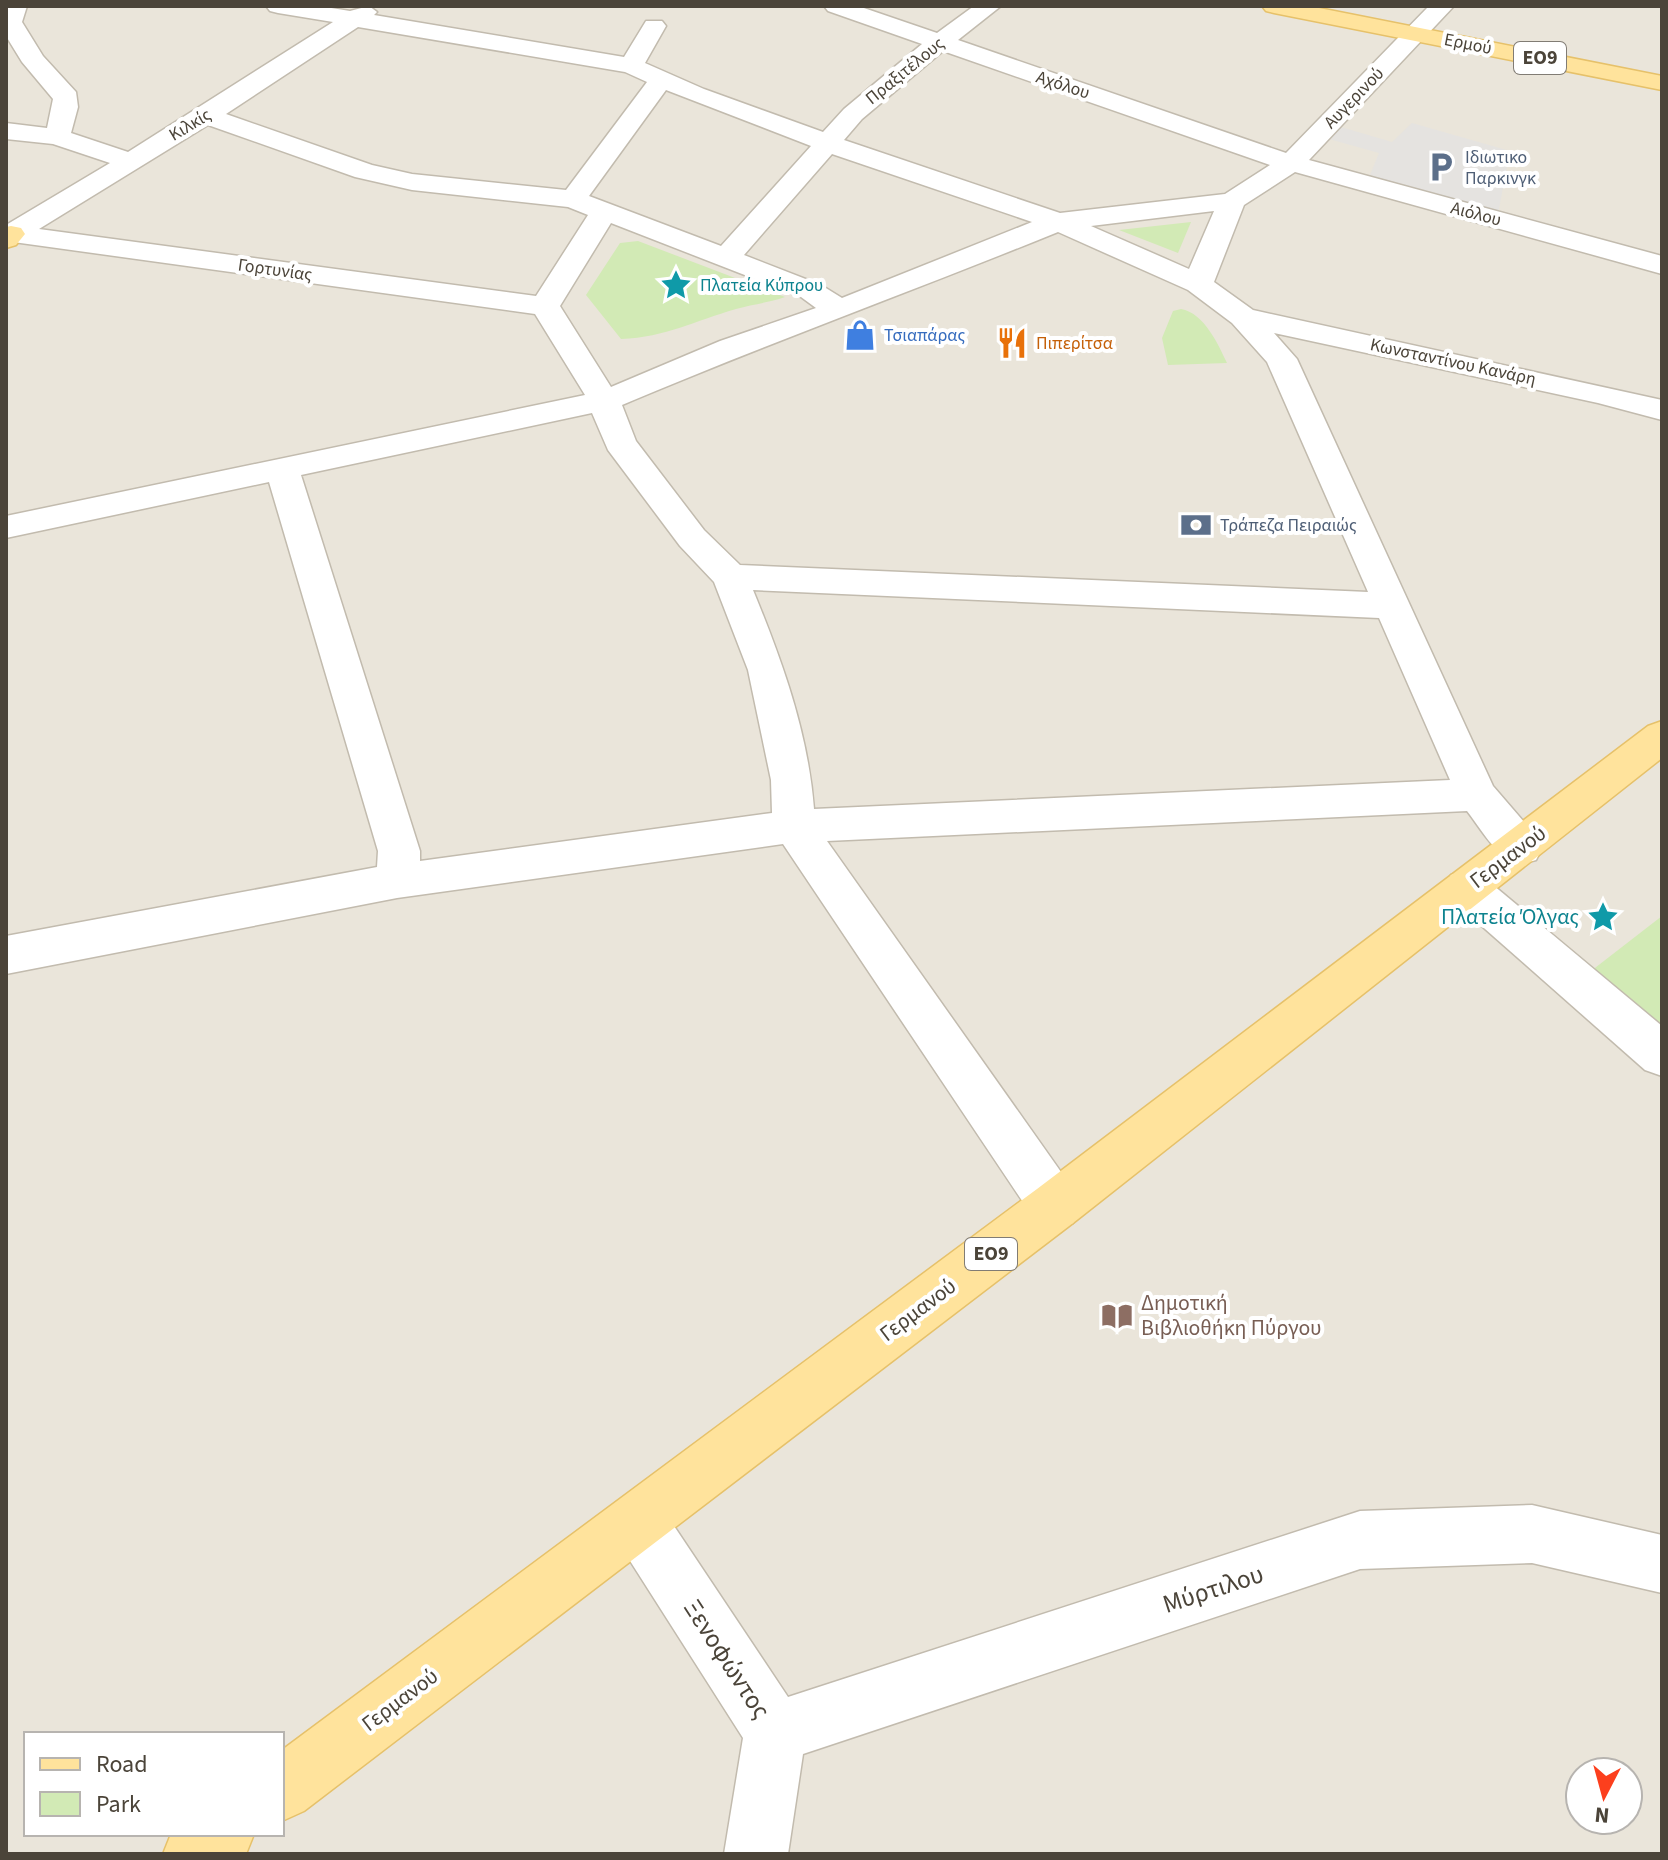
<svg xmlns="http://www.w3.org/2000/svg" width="1668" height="1860" viewBox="0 0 1668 1860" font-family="'Source Sans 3',sans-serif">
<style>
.residential{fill:#eae5da;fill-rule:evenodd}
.green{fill:#d2eab5}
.parking{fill:#e5e3e0}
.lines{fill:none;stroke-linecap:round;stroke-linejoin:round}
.minor-casing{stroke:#c2bbae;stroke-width:3}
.major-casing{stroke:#e6c16a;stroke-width:3}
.minor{fill:#fff;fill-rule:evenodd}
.major{fill:#ffe39c;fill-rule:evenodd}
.labels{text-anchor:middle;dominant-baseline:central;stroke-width:8;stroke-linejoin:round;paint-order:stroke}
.far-street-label{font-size:18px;fill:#4b4439;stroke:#fff}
.far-service-label{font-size:18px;fill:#4e5e75;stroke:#fff;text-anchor:start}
.far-culture-label{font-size:18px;fill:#0d838f;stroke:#fff;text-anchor:start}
.far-shop-label{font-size:18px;fill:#366cbe;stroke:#fff;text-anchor:start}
.far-food-label{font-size:18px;fill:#c56008;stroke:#fff;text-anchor:start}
.shield{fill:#fff;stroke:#817c74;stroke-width:2}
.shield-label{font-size:20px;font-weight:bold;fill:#4b4439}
.street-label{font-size:22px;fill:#4b4439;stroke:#fff}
.culture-label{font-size:22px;fill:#0d838f;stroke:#fff;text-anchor:end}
.education-label{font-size:22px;fill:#785e54;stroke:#fff;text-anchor:start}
.near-street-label{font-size:26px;fill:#4b4439;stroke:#fff}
</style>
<rect width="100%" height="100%" fill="#f6f3ec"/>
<!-- residential -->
<path class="residential" d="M6,6H1662V1854H6ZM26,1734H282V1834H26ZM1580,1772H1628V1820H1580Z"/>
<!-- green -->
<g class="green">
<polygon points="1191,222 1178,253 1119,230"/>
<path d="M638,241L785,297C768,303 753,304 736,309C694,321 667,337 621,339L586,295L620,243Z"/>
<path d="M1181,309C1204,313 1218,344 1227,363L1168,365L1162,338L1173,311Z"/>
<polygon points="1662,916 1662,1025 1591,971"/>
</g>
<!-- parking -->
<polygon class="parking" points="1412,123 1510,151 1498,214 1368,180 1379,153 1329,139 1341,127 1392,142"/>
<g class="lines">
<defs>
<g id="minor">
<path d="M6,6H27L22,22L43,56L76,92L78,107L71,133L128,152L333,22L278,13L270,11L266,6H319L350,11L369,6L377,12L374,15L624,57L646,21H662L666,26L645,63L704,89L823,132L844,109L922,44L828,11L824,6H858L937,33L974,6H1001L958,40L1286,153L1429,6H1454L1309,160L1662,256V274L1295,172L1244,205L1214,282L1253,310L1662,400V420L1598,403L1274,333L1297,359L1493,786L1536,836L1542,848L1536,860C1502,871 1486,835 1467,811L827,841L1073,1189L1080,1206L1073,1223L1055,1230L1037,1223L783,844L397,898L6,974V936L377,867L378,851L269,482L6,538V516L585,395L535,314L6,241V225L110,163L53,144L6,139V123L47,128L53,99L22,62L6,36ZM358,27L625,72L647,82L566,190L412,174L372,165L226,114ZM943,51L1270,165L1225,194L1060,213L844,140L862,119ZM666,90L811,146L721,246L589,196ZM208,125L355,177L412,190L568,207L588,215L536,296L39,229ZM832,154L1032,222L842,298L821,285L744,255ZM1214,211L1189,269L1091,226ZM611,223L801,297L816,308L720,341L611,387L560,306ZM1058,232L1188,290L1232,323L1267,362L1368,592L740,565L704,530L636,441L622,405C766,344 913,291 1058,232ZM592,413L608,450L680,546L714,582L748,670L771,780L772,813L420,861V851L301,475ZM753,590L1379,618L1450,780L814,809C808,732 782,661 753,590Z"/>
<polygon points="1466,870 1481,875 1662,1026 1662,1076 1645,1070 1451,899 1444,887 1451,875"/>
<polygon points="638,1493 658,1502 788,1697 1360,1511 1532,1505 1662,1535 1662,1593 1532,1563 1360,1569 803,1754 788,1854 724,1854 743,1738 618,1542 609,1522 618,1502"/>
</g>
<g id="major">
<polygon points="1262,6 1309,6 1662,76 1662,90 1274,13 1266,11"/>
<polygon points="11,226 21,228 25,234 16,245 6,248 6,227"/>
<polygon points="1662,721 1662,758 1073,1223 304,1811 282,1821 282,1750 1037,1189 1648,726"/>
<polygon points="171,1834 254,1834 246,1854 163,1854"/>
</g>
</defs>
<!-- minor casing -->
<use href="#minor" class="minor-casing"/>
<!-- major casing -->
<use href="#major" class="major-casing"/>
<!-- minor -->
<use href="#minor" class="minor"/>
<!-- major -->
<use href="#major" class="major"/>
</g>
<!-- icons -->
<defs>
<symbol id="parking-bare" viewBox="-9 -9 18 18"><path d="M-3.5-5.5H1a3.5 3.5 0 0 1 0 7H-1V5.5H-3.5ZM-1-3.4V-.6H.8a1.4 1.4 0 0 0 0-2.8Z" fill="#5c6f8a" stroke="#fff" stroke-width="2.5" paint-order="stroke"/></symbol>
<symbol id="sight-bare" viewBox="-9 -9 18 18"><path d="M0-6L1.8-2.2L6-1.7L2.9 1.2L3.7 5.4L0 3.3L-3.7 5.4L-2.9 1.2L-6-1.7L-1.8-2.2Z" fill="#0f9aa8" stroke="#fff" stroke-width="2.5" paint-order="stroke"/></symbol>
<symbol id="shop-bare" viewBox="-9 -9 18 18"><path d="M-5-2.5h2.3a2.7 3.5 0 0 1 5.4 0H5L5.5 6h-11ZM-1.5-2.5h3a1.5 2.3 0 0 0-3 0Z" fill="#3f7fe0" stroke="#fff" stroke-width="2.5" paint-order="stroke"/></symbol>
<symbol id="restaurant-bare" viewBox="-9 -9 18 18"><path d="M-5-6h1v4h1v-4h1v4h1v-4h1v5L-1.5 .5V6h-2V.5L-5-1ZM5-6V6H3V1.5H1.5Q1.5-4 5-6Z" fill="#e8710a" stroke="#fff" stroke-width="2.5" paint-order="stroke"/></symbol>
<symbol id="bank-bare" viewBox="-9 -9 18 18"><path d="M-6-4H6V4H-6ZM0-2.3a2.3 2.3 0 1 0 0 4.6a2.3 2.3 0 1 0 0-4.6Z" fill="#5c6f8a" stroke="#fff" stroke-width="2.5" paint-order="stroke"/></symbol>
<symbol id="library-bare" viewBox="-9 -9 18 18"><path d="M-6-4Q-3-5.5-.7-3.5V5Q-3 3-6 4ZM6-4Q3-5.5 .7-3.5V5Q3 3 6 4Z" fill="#8d6e63" stroke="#fff" stroke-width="2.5" paint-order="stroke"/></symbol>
</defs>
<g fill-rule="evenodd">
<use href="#parking-bare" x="1419" y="145" width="44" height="44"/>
<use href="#sight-bare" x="654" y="263" width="44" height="44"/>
<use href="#shop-bare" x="838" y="313" width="44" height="44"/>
<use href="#restaurant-bare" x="990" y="321" width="44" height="44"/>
<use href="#bank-bare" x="1174" y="503" width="44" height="44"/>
<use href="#sight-bare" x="1581" y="895" width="44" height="44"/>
<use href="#library-bare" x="1095" y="1294" width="44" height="44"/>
</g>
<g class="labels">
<!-- far-street labels -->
<g class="far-street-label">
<text transform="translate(1468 44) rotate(11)">Ερμού</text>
<text transform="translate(905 71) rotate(-39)">Πραξιτέλους</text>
<text transform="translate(1063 85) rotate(18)">Αχόλου</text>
<text transform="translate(1354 98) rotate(-46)">Αυγερινού</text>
<text transform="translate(190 125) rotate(-31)">Κιλκίς</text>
<text transform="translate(1476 214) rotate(15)">Αιόλου</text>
<text transform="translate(275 270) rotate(8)">Γορτυνίας</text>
<text transform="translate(1453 362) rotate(12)">Κωνσταντίνου Κανάρη</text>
</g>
<!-- far-service labels -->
<g class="far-service-label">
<text x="1465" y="157">Ιδιωτικο<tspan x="1465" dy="21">Παρκινγκ</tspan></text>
<text x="1220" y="525">Τράπεζα Πειραιώς</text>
</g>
<!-- far-culture labels -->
<g class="far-culture-label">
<text x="700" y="285">Πλατεία Κύπρου</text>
</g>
<!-- far-shop labels -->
<g class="far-shop-label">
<text x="884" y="335">Τσιαπάρας</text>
</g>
<!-- far-food labels -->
<g class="far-food-label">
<text x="1036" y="343">Πιπερίτσα</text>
</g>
<!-- shield labels -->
<g class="shield">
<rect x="1514" y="42" width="52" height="32" rx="6"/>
<rect x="965" y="1238" width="52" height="32" rx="6"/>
</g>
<g class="shield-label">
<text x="1540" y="58">ΕΟ9</text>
<text x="991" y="1254">ΕΟ9</text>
</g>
<!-- street labels -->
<g class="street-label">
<text transform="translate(1508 857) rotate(-37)">Γερμανού</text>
<text transform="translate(918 1310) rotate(-37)">Γερμανού</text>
<text transform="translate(400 1700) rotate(-37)">Γερμανού</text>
</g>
<!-- culture labels -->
<g class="culture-label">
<text x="1579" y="917">Πλατεία Όλγας</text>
</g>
<!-- education labels -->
<g class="education-label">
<text x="1141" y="1303">Δημοτική<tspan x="1141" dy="25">Βιβλιοθήκη Πύργου</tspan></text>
</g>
<!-- near-street labels -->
<g class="near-street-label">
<text transform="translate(1213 1589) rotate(-18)">Μύρτιλου</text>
<text transform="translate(727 1659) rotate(57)">Ξενοφώντος</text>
</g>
</g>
<!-- border -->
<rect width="1668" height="1860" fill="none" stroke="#4b4439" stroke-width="16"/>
<!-- legend -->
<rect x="24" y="1732" width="260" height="104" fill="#ffffff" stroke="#b7b4b0" stroke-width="2"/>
<rect x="40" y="1758" width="40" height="12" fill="#ffe39c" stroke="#b7b4b0" stroke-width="2"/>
<text x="96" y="1772" font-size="24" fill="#4b4439">Road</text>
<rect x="40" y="1792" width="40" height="24" fill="#d2eab5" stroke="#b7b4b0" stroke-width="2"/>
<text x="96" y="1812" font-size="24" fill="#4b4439">Park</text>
<!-- north arrow -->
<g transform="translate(1604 1796) rotate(186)"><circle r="38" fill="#ffffff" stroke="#b7b4b0" stroke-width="2"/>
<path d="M0-6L14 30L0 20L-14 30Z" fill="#fc3f1d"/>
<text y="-12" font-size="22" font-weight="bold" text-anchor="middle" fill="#4b4439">N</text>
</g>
</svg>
